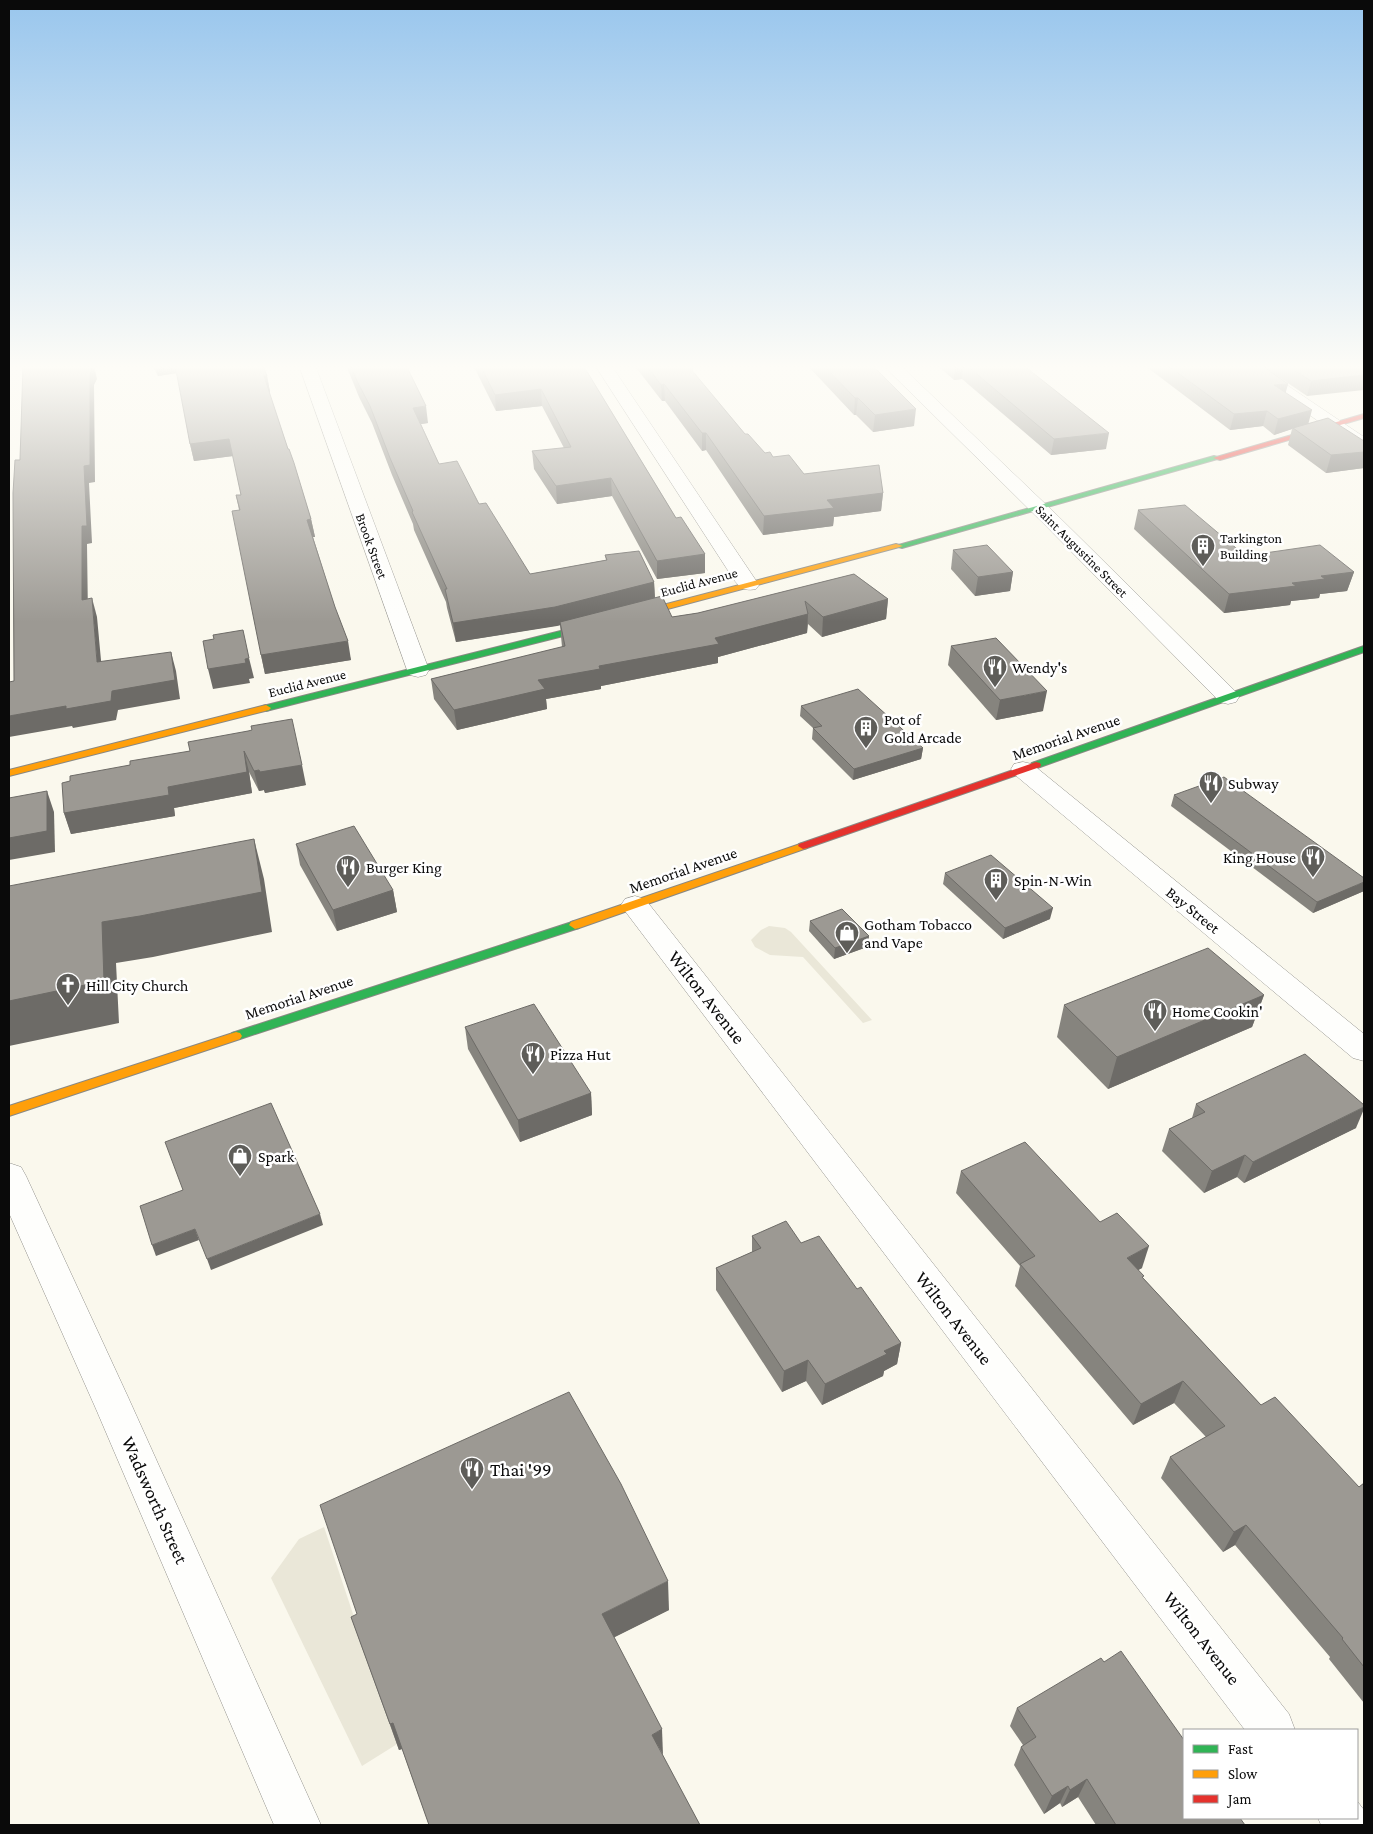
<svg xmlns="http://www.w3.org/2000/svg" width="1373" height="1834" viewBox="0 0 1373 1834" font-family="'Crimson Pro',serif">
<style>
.plaza{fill:#eae7d8}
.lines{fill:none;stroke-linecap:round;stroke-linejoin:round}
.street-casing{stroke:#92918c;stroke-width:1}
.fast-casing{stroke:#898883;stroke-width:2}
.slow-casing{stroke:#898883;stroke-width:2}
.jam-casing{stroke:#898883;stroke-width:2}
.street{fill:#fefefc;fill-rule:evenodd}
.fast{fill:#30b455;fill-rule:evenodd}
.slow{fill:#ff9f0a;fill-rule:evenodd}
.jam{fill:#e5322d;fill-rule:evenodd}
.wall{fill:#86847e}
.shaded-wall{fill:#6d6b67}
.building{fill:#9c9993;stroke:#6d6b67}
.labels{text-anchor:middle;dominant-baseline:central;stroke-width:5;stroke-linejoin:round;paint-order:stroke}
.far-poi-label{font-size:14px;fill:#0a0a0a;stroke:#fff;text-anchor:start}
.far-street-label{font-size:14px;fill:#0a0a0a;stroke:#fff}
.poi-label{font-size:16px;fill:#0a0a0a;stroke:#fff;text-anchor:start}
.street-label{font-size:16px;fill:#0a0a0a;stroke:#fff}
.near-street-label{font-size:19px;fill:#0a0a0a;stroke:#fff}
.near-poi-label{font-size:19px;fill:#0a0a0a;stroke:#fff;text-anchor:start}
</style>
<rect width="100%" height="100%" fill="#faf8ed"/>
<!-- plaza -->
<g class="plaza">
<polygon points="769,926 785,928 791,932 872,1020 863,1023 803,957 770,955 755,947 751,940 761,930"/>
<polygon points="324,1527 364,1647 410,1736 362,1766 271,1578 299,1539"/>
</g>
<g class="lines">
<defs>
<g id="street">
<polygon points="299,365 315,365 429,670 426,675 418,677 410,675 407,670"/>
<path d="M595,365H611L759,585L756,589C740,593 735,581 727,569Z"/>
<polygon points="883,365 900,365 1058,516 1236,692 1239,697 1236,702 1228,704 1220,702 1044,524"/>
<polygon points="1239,365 1257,365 1364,437 1364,450 1358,449"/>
<polygon points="1023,762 1032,764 1364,1034 1364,1061 1353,1058 1014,774 1011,769 1014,764"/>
<polygon points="635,896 645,899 1289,1714 1295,1730 1245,1730 625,911 621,905 625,899"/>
<polygon points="9,1163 21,1167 26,1176 128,1397 321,1825 274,1825 96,1409 9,1213"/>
<polygon points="1357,1801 1364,1810 1364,1825 1321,1825 1318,1818 1357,1818"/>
</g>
<g id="fast">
<polygon points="1214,456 1221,458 902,548 895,546"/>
<polygon points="616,617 619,618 619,622 266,711 261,708 263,706"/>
<polygon points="1364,646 1364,652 1040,767 1032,767 1031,765 1032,763"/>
<polygon points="575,921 579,922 581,925 579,928 240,1039 232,1039 230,1036 232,1033"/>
</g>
<g id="slow">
<polygon points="896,544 903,546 619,622 613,622 612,620 613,618"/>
<polygon points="266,705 271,708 269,710 9,776 9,770"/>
<polygon points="803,843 807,844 808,846 807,848 579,928 575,929 569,925 571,922"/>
<polygon points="236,1032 240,1033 242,1036 240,1039 9,1116 9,1106"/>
</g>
<g id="jam">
<polygon points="1364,414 1364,418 1220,460 1213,458"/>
<polygon points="1036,762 1040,763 1041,765 1040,767 807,848 803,849 798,846 799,844"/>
</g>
</defs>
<!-- street casing -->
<use href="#street" class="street-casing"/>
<!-- fast casing -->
<use href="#fast" class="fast-casing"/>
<!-- slow casing -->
<use href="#slow" class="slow-casing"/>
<!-- jam casing -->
<use href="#jam" class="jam-casing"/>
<!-- street -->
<use href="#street" class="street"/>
<!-- fast -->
<use href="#fast" class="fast"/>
<!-- slow -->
<use href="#slow" class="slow"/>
<!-- jam -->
<use href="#jam" class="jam"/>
</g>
<!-- wall -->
<g class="wall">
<polygon points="152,365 263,365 267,376 270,392 269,392 311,519 315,537 313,537 351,660 265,674 261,655 239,510 236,495 241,495 233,456 194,461 190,444 177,373 158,376"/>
<polygon points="346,365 406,365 428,423 421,424 439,464 479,504 530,574 606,560 605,555 654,582 655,598 672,617 698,613 854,574 888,599 886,619 822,637 808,624 807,633 718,657 718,663 601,686 601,689 546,699 547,709 457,730 434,699 431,679 562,647 560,625 456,642 447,608 446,602 414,530 413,524 392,475 372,423 359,397"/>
<polygon points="473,365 583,365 676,518 705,554 705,573 657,579 612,496 557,504 534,469 532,451 564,448 542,406 496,411"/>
<polygon points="634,365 691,365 693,368 693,373 745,434 765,453 804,474 883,493 881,511 834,517 833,526 763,535 706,450 702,451 665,401 662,401"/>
<polygon points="807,365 872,365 914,426 873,432 856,415 854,415"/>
<polygon points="937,365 1023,365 1106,449 1051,455 962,379 954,380"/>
<polygon points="1144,365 1364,365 1307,396 1273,373 1288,384 1285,393 1308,423 1364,441 1364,468 1326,473 1288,445 1292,429 1274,435 1263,426 1230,430"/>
<polygon points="1138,510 1242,553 1258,554 1354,572 1347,591 1320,594 1319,598 1291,601 1290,605 1224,613 1134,529"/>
<polygon points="953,550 1013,572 1010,591 975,596 951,569"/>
<polygon points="951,646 1043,711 996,720 948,665"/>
<polygon points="801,706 923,748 921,759 853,780 812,739 813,728 800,716"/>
<polygon points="248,731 306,785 265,793 264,790 259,791 249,772 252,793 174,808 175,816 71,834 64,813 70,781 130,765 190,751"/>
<polygon points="1174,795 1364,891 1313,913 1171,806"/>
<polygon points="296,844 393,890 397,912 337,931 300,865"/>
<polygon points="945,873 1050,919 1003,939 943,884"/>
<polygon points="810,921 869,936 867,947 834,959 809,931"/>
<polygon points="1264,995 1252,1027 1108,1089 1057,1037 1064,1005"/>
<polygon points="465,1027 591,1093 592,1115 520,1142 468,1049"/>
<polygon points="1196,1104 1356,1128 1244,1183 1237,1177 1204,1193 1162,1151 1169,1129 1192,1118"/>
<polygon points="961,1171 1142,1268 1138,1270 1143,1278 1261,1405 1359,1487 1364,1483 1364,1703 1329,1659 1330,1657 1235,1545 1223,1552 1161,1478 1170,1457 1206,1437 1174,1403 1133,1425 1015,1286 1020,1266 956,1193"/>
<polygon points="752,1236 801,1243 857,1289 901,1343 897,1364 884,1371 883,1376 822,1405 806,1381 782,1392 716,1290 716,1268 752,1252"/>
<polygon points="669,1610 614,1637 662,1755 700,1825 429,1825 402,1749 399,1750 351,1617"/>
<polygon points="1017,1708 1245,1825 1096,1825 1078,1797 1062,1807 1060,1803 1044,1814 1014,1765 1021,1747 1023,1745 1010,1726"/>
</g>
<!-- shaded-wall -->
<g class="shaded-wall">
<polygon points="92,365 94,365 97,379 94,385 95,482 89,483 92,543 87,544 88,618 82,600 82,526 84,466 90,369"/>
<polygon points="155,365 176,365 178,373 158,376"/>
<polygon points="955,365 964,365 962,379 954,380"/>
<polygon points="1364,375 1364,390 1307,396 1311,381"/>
<polygon points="264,376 267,376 270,392 267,392"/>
<polygon points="664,384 665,401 662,401 661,385"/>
<polygon points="1288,384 1284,399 1274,385"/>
<polygon points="541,389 542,406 496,411 495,395"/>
<polygon points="855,398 858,398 856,415 854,415"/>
<polygon points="426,406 428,423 415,425 413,408"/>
<polygon points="916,409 914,426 873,432 875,415"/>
<polygon points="1312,410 1308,425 1293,428 1292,429 1274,435 1278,419"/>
<polygon points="1267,411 1263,426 1230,430 1234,414"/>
<polygon points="702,433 706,433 706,450 702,451"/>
<polygon points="1109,433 1106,449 1051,455 1054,439"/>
<polygon points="229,439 233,456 194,461 190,444"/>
<polygon points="1364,452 1364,468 1326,473 1331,455"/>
<polygon points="611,478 612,496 557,504 556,486"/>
<polygon points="883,493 881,511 834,517 833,526 763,535 764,516 827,500"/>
<polygon points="311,519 315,537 310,537 307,520"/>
<polygon points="705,554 705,573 657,579 657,561"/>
<polygon points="1013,572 1010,591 975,596 978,577"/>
<polygon points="1354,572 1347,591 1320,594 1319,598 1291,601 1290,605 1224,613 1229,594 1292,583 1321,576"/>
<polygon points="654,582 655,601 557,626 456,642 453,623"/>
<polygon points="92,598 97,617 103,682 97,662"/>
<polygon points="888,599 886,619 822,637 823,617"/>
<polygon points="808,614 807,633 718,657 718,663 601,686 601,689 546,699 547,709 457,730 454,710 538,680 715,638"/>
<polygon points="348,641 351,660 265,674 261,655"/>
<polygon points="171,652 176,671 180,699 118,710 116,720 73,728 72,726 9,737 9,716 112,691"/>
<polygon points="249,658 254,678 249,679 250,683 213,689 208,669"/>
<polygon points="1047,691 1043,711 996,720 1000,700"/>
<polygon points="923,748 921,759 853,780 854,769"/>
<polygon points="244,751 249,772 252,793 174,808 175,816 71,834 64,813 168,787"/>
<polygon points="302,765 306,785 265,793 264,790 259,791 254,771"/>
<polygon points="47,791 54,812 55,852 9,860 9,838"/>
<polygon points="254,839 264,879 272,932 153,957 116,963 119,1023 9,1046 9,1001 102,922"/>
<polygon points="1364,882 1364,891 1313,913 1317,902"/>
<polygon points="393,890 397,912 337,931 333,910"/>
<polygon points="1053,908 1050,919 1003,939 1005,928"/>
<polygon points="869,936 867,947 834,959 835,948"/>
<polygon points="1264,995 1252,1027 1108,1089 1117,1057"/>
<polygon points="591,1093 592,1115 520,1142 518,1120"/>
<polygon points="1364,1107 1364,1109 1356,1128 1244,1183 1253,1162"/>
<polygon points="1245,1155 1237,1177 1204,1193 1212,1171"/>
<polygon points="320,1214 323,1225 211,1270 207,1259"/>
<polygon points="195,1229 199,1240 156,1256 152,1245"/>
<polygon points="1149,1246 1142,1268 1120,1280 1127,1258"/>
<polygon points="901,1343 897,1364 884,1371 883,1376 822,1405 825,1384 884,1351"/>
<polygon points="808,1360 806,1381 782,1392 784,1371"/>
<polygon points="1183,1381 1174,1403 1133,1425 1141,1404"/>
<polygon points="1246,1525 1235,1545 1223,1552 1234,1532"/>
<polygon points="668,1581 669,1610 605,1642 602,1614"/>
<polygon points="393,1723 402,1749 399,1750 390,1724"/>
<polygon points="662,1729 663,1755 652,1735"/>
<polygon points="1087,1779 1078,1797 1062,1807 1070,1790"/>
<polygon points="1068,1786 1060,1803 1044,1814 1052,1796"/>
</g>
<!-- building -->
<g class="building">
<polygon points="23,365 92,365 90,369 90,465 84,466 87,526 82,526 82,600 92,598 97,662 171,652 175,680 112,691 111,701 66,709 66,706 9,716 9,682 14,681 13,493 15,460 20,460"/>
<polygon points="175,365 263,365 267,376 264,376 288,449 289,449 294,463 311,519 307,520 335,607 348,641 261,655 232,511 240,510 236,495 241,495 229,439 190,444"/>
<polygon points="350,365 406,365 426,406 413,408 439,464 457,461 479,504 486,503 530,574 607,560 605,555 639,551 654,582 555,607 453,623 445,589 447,589 412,512 413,511 390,458 370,406 357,381"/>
<polygon points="480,365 583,365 676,518 681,517 705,554 657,561 611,478 556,486 532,451 571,447 541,389 495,395"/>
<polygon points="646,365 691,365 693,368 690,368 745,434 748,434 765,453 770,452 773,457 789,455 804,474 879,465 883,493 827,500 834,508 764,516 706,433 702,433 664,384 661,385"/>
<polygon points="823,365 872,365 916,409 875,415 858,398 855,398"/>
<polygon points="966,365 1023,365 1109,433 1054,439"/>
<polygon points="1167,365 1261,365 1288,384 1274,385 1312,410 1278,419 1267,411 1234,414"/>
<polygon points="1286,365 1364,365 1364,375 1311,381"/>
<polygon points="1328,418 1364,441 1364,452 1331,455 1293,428"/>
<polygon points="1185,505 1242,553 1255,552 1258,554 1320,545 1354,572 1321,576 1325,579 1292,583 1296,586 1229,594 1138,510"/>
<polygon points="987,545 1013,572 978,577 953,550"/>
<polygon points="854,574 888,599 823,617 805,601 808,614 715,638 719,644 599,666 600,669 538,680 545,689 454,710 431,679 565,646 560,622 662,596 672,617 698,613"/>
<polygon points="243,630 249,658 245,659 246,663 208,669 203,641 214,639 213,635"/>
<polygon points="996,638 1047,691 1000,700 951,646"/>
<polygon points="858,689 923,748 854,769 813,728 822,726 801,706"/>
<polygon points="292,719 302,765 260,772 259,770 254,771 244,751 247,772 168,787 169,795 64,813 62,783 70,781 70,776 130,765 130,761 190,751 188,742 248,731 252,730 251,726"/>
<polygon points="1224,777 1364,878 1364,882 1317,902 1174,795"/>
<polygon points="47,791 47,831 9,838 9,798"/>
<polygon points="354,826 393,890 333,910 296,844"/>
<polygon points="254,839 262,892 140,916 102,922 104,981 9,1001 9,886"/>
<polygon points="991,855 1053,908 1005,928 945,873"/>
<polygon points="842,909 869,936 835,948 810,921"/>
<polygon points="1208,948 1264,995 1117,1057 1064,1005"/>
<polygon points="534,1004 591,1093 518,1120 465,1027"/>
<polygon points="1305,1054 1364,1105 1364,1107 1253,1162 1245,1155 1212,1171 1169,1129 1205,1112 1196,1104"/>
<polygon points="271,1103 320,1214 207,1259 195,1229 152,1245 140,1206 183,1190 165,1142"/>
<polygon points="1025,1142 1100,1222 1117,1213 1149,1246 1127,1258 1144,1276 1142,1277 1261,1405 1275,1397 1359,1487 1364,1483 1364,1667 1342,1639 1343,1638 1246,1525 1234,1532 1170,1457 1225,1426 1183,1381 1141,1404 1020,1264 1035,1256 961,1171"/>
<polygon points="786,1221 801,1243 819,1236 857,1289 861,1287 901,1343 884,1351 887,1354 825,1384 808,1360 784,1371 716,1268 761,1248 752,1236"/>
<polygon points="569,1392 621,1484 668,1581 602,1614 662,1729 652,1735 700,1825 429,1825 393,1723 390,1724 351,1617 357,1614 320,1505"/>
<polygon points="1121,1651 1184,1740 1184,1818 1240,1818 1245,1825 1116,1825 1087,1779 1070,1790 1068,1786 1052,1796 1021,1747 1036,1737 1017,1708 1101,1658 1104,1662"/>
</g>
<!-- sky -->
<linearGradient id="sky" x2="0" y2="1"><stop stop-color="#99c6ed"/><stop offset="0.59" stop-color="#fdfcf7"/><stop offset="1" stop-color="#fdfcf7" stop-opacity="0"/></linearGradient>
<rect width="1373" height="622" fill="url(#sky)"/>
<!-- icons -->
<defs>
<symbol id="building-pin" viewBox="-11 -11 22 30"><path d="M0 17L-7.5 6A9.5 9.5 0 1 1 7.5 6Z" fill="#5e5d59" stroke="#fff"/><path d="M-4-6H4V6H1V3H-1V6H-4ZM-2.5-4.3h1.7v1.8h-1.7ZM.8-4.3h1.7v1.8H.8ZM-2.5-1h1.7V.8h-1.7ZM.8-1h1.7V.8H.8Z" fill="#fff"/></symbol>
<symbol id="restaurant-pin" viewBox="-11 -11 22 30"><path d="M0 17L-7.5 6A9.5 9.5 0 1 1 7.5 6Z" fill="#5e5d59" stroke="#fff"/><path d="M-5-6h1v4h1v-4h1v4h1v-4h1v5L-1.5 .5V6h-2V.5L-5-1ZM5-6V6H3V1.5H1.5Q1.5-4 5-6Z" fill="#fff"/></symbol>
<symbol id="shop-pin" viewBox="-11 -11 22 30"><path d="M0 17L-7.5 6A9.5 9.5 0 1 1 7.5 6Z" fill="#5e5d59" stroke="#fff"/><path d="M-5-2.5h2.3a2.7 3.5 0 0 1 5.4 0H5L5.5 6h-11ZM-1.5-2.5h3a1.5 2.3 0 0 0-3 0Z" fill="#fff"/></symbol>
<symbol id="church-pin" viewBox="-11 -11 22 30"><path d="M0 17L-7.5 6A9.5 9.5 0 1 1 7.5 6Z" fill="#5e5d59" stroke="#fff"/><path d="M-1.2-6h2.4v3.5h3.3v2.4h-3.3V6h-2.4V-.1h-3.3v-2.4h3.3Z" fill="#fff"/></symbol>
</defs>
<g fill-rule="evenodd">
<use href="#building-pin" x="1189" y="532" width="28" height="38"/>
<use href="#restaurant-pin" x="981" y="653" width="28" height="38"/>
<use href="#building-pin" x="852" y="714" width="28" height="38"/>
<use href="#restaurant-pin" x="1197" y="769" width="28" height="38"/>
<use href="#restaurant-pin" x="1299" y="843" width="28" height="38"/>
<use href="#restaurant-pin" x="334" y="853" width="28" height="38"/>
<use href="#building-pin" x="982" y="866" width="28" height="38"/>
<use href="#shop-pin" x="833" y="919" width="28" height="38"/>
<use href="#church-pin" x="54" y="971" width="28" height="38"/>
<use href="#restaurant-pin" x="1141" y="997" width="28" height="38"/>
<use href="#restaurant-pin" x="519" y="1040" width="28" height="38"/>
<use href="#shop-pin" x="226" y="1142" width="28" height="38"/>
<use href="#restaurant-pin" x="458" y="1455" width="28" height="38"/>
</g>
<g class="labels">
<!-- far-poi labels -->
<g class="far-poi-label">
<text x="1220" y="538">Tarkington<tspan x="1220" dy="16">Building</tspan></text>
</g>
<!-- far-street labels -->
<g class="far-street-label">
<text transform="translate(372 546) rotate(70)">Brook Street</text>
<text transform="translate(1082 551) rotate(45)">Saint Augustine Street</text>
<text transform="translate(699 582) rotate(-15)">Euclid Avenue</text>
<text transform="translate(307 683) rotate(-14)">Euclid Avenue</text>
</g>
<!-- poi labels -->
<g class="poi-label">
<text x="1012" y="667">Wendy's</text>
<text x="884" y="719">Pot of<tspan x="884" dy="18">Gold Arcade</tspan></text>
<text x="1228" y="783">Subway</text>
<text x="1296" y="857" text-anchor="end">King House</text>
<text x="366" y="867">Burger King</text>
<text x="1014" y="880">Spin-N-Win</text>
<text x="864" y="924">Gotham Tobacco<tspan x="864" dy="18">and Vape</tspan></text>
<text x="86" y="985">Hill City Church</text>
<text x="1172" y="1011">Home Cookin'</text>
<text x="550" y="1054">Pizza Hut</text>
<text x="258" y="1156">Spark</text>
</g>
<!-- street labels -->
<g class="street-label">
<text transform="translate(1066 737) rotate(-19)">Memorial Avenue</text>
<text transform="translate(683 870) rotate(-19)">Memorial Avenue</text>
<text transform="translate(1193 910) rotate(39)">Bay Street</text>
<text transform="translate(299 997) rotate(-18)">Memorial Avenue</text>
</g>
<!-- near-street labels -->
<g class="near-street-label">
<text transform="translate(707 997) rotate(52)">Wilton Avenue</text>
<text transform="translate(954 1318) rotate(52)">Wilton Avenue</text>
<text transform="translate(155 1500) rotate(66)">Wadsworth Street</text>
<text transform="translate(1202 1638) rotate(52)">Wilton Avenue</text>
</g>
<!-- near-poi labels -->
<g class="near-poi-label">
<text x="490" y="1469">Thai '99</text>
</g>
</g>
<!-- border -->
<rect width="1373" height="1834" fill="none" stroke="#0a0a0a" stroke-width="20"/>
<!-- legend -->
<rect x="1183" y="1729" width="175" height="90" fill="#ffffff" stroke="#9d9d9d"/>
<rect x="1193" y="1745" width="25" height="8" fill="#30b455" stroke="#9d9d9d"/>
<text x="1228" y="1754" font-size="15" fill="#0a0a0a">Fast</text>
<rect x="1193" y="1770" width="25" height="8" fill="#ff9f0a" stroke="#9d9d9d"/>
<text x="1228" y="1779" font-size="15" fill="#0a0a0a">Slow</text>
<rect x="1193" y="1795" width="25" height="8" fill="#e5322d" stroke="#9d9d9d"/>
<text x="1228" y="1804" font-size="15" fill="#0a0a0a">Jam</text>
</svg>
